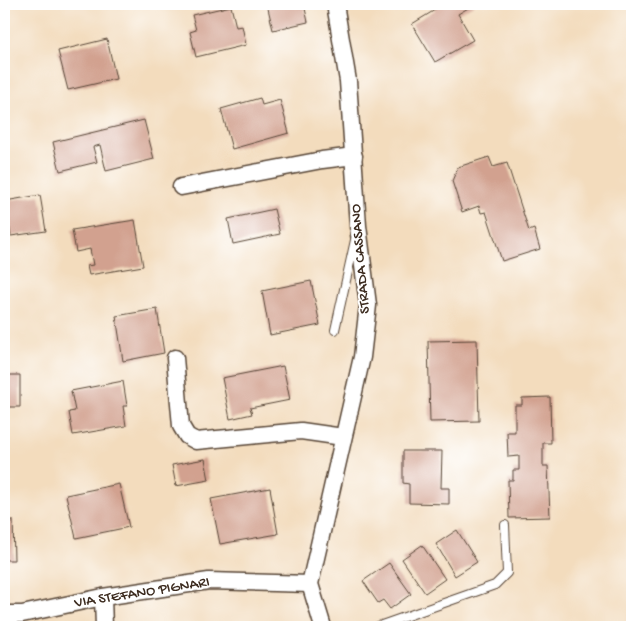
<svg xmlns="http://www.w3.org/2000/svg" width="636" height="631" viewBox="0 0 636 631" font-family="'Gochi Hand',sans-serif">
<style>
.building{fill:#d2a18f}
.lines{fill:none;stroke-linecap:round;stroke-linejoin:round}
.service-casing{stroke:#574536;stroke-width:10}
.minor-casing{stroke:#574536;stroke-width:19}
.service{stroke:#fff;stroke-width:8}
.minor{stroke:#fff;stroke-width:16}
.labels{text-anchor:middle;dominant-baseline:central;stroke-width:4;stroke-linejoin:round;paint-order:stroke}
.street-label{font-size:15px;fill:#3b2a1e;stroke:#fff}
</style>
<rect width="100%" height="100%" fill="#fff"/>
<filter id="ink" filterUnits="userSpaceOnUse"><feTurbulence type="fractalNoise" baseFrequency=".02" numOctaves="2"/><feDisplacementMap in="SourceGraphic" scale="10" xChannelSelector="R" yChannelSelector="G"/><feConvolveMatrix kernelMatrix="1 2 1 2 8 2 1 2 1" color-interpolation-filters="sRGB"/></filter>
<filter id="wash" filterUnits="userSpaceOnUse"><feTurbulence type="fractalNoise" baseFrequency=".0096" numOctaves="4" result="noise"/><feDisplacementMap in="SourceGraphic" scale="20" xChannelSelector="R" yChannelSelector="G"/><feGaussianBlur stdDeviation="1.12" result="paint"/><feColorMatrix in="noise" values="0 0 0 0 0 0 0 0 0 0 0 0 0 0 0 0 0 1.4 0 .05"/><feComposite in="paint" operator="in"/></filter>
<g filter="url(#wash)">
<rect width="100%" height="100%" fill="#f3dcbd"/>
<g id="blocks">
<!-- building -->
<g class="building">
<polygon points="267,4 304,4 308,22 273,30"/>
<polygon points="432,4 475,4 458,14 473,40 435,62 412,24 435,10"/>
<polygon points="231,6 236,27 242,26 246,45 196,57 190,32 196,30 192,15"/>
<polygon points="107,39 116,79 68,90 58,51"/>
<polygon points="260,98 262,105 280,100 289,133 232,149 221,109"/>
<polygon points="144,120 154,159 106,171 100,145 93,147 97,162 60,171 53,142"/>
<polygon points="489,157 493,167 507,163 529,231 534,229 540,249 502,261 486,212 481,213 479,206 462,212 452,181 458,167"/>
<polygon points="40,195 46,231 11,236 5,201"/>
<polygon points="274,209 280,234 233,244 228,219"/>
<polygon points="135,220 143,266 89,275 87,266 93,265 90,249 76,252 72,230"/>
<polygon points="311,281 320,325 270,335 262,291"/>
<polygon points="157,309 164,353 123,361 116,316"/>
<polygon points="477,340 479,421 430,422 428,341"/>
<polygon points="283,366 290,400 250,408 252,414 230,419 222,378"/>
<polygon points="4,375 20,375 20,407 6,407 7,449 4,449"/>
<polygon points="123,381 127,406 123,406 126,426 73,435 69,412 75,411 71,391"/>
<polygon points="550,397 551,443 543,443 543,466 548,466 550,517 509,518 508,480 513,480 513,470 519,470 519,456 508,457 507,432 515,432 515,405 522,405 522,398"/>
<polygon points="403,451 442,451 441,488 449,488 449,504 409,503 409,484 403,483"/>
<polygon points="205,459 209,480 176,486 172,465"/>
<polygon points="119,484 129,527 76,538 66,495"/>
<polygon points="270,488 278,534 220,544 211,499"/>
<polygon points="4,520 13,520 14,560 4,560"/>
<polygon points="457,530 477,562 455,576 436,544"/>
<polygon points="422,545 445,579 425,593 402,559"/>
<polygon points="389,563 411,594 390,609 383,600 378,603 363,581"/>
</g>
</g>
</g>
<g filter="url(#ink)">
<use href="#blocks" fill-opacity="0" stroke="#574536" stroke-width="1"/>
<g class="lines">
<defs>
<g id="service">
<polyline points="335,330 355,240"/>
<polyline points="376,627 495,585 507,573 505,525"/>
</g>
<g id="minor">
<polyline points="181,187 322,160 354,156"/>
<polyline points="175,358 181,426 187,436 196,441 301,431 343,437"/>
<polyline points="103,597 104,627"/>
<polyline points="4,614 22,614 103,597 209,581 310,584"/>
<polyline points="323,627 310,584 362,357 368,305 358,226 348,81 335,4"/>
</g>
</defs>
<!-- service casing -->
<use href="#service" class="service-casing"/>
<!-- minor casing -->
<use href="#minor" class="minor-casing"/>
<!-- service -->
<use href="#service" class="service"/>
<!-- minor -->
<use href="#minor" class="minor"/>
</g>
</g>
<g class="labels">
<!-- street labels -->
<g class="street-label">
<text transform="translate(361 259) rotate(-95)">STRADA CASSANO</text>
<text transform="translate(142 593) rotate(-9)">VIA STEFANO PIGNARI</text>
</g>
</g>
<!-- margin -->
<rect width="636" height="631" fill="none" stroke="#fff" stroke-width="20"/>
</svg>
